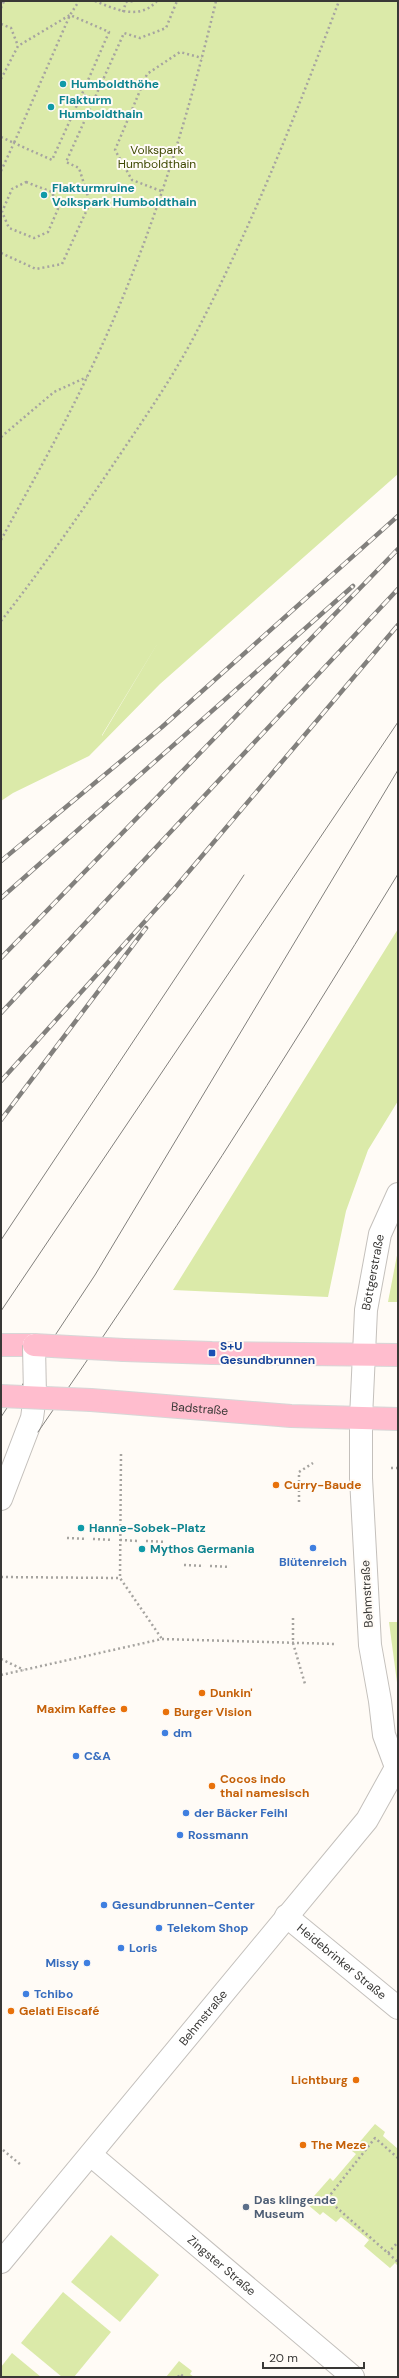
<svg xmlns="http://www.w3.org/2000/svg" width="399" height="2378" viewBox="0 0 399 2378" font-family="'DM Sans',sans-serif">
<style>
.green{fill:#dbeaa9;fill-rule:evenodd}
.lines{fill:none;stroke-linecap:round;stroke-linejoin:round}
.minor-casing{stroke:#c4c0bc;stroke-width:24}
.major-casing{stroke:#d7d7d7;stroke-width:24}
.path{stroke:#a6a4a0;stroke-width:2.5;stroke-dasharray:2 3;stroke-linecap:butt}
.minor{stroke:#fff;stroke-width:22}
.major{stroke:#ffbdce;stroke-width:22}
.tram{stroke:#82807d;stroke-width:1}
.rail-casing{stroke:#82807d;stroke-width:4.5}
.rail{stroke:#fffbf6;stroke-width:3;stroke-dasharray:9;stroke-linecap:butt}
.minor-bridge-casing{stroke:#c4c0bc;stroke-width:24;stroke-linecap:butt}
.major-bridge-casing{stroke:#d7d7d7;stroke-width:24;stroke-linecap:butt}
.minor-bridge{stroke:#fff;stroke-width:22}
.major-bridge{stroke:#ffbdce;stroke-width:22}
.culture-dot{fill:#0f9aa8;stroke:#fffbf6;stroke-width:1.5}
.transit-dot{fill:#1a4fb4;stroke:#fffbf6;stroke-width:1.5}
.food-dot{fill:#e8710a;stroke:#fffbf6;stroke-width:1.5}
.shop-dot{fill:#3f7fe0;stroke:#fffbf6;stroke-width:1.5}
.service-dot{fill:#5c6f8a;stroke:#fffbf6;stroke-width:1.5}
.labels{text-anchor:middle;dominant-baseline:central;stroke-width:4;stroke-linejoin:round;paint-order:stroke}
.culture-label{font-size:12px;font-weight:bold;fill:#0d838f;stroke:#fffbf6;text-anchor:start}
.park-label{font-size:12px;fill:#3e4800;stroke:#fffbf6}
.street-label{font-size:12px;fill:#393836;stroke:#fffbf6}
.transit-label{font-size:12px;font-weight:bold;fill:#164399;stroke:#fffbf6;text-anchor:start}
.food-label{font-size:12px;font-weight:bold;fill:#c56008;stroke:#fffbf6;text-anchor:start}
.shop-label{font-size:12px;font-weight:bold;fill:#366cbe;stroke:#fffbf6;text-anchor:start}
.service-label{font-size:12px;font-weight:bold;fill:#4e5e75;stroke:#fffbf6;text-anchor:start}
</style>
<rect width="100%" height="100%" fill="#fffbf6"/>
<!-- green -->
<g class="green">
<path d="M1,1H398V474L160,684L89,756L13,793L1,801ZM159,641L102,736V735Z"/>
<polygon points="398,929 398,1101 368,1150 346,1211 328,1297 173,1290"/>
<polygon points="398,1250 398,1302 388,1302"/>
<polygon points="389,1622 398,1622 398,1690"/>
<polygon points="375,2124 385,2132 383,2136 398,2149 398,2266 395,2263 390,2268 364,2246 369,2240 341,2217 336,2222 323,2212 320,2215 307,2204 330,2178 333,2181 356,2154 352,2151"/>
<polygon points="111,2235 159,2275 120,2322 71,2282"/>
<polygon points="63,2292 111,2332 74,2377 62,2377 21,2343"/>
<polygon points="12,2353 41,2377 1,2377 1,2367"/>
<polygon points="179,2361 192,2371 190,2374 194,2377 166,2377"/>
</g>
<g class="lines">
<defs>
<g id="minor">
<polyline points="1,1499 32,1418 35,1396"/>
<path id="s1" d="M396,1767L384,1735L380,1701L370,1645L361,1478V1418L366,1310L380,1234L398,1194"/>
<path id="s2" d="M286,1916L398,2008"/>
<path id="s3" d="M91,2155L353,2377"/>
<path id="s4" d="M1,2262L367,1820L398,1764"/>
</g>
<g id="major">
<polyline points="1,1345 34,1345"/>
<polyline points="124,1350 212,1353 398,1355"/>
<path id="s5" d="M91,1400L291,1416L398,1419"/>
</g>
</defs>
<!-- minor casing -->
<use href="#minor" class="minor-casing"/>
<!-- major casing -->
<use href="#major" class="major-casing"/>
<!-- path -->
<g class="path">
<path d="M95,1C115,9 139,21 157,1"/>
<polyline points="1,8 4,1"/>
<polyline points="123,12 126,2 135,1"/>
<polyline points="1,24 11,28 18,46"/>
<polyline points="1,79 18,46 70,15 109,32 82,94 94,99"/>
<polyline points="1,137 14,143 70,15 79,1"/>
<polyline points="1,171 14,143 52,160 82,94"/>
<polygon points="26,182 52,192 58,209 48,232 34,238 9,228 2,212 12,189"/>
<polyline points="161,191 132,180 115,150 147,74 180,52 202,58"/>
<polyline points="1,253 36,269 62,264 90,203 79,168 66,162 124,33 140,38 166,28 177,1"/>
<polyline points="1,437 54,392 87,377"/>
<path d="M1,540C30,486 61,432 87,377C144,261 186,127 216,1"/>
<path d="M1,621C42,569 80,514 117,459C146,416 175,374 198,329C253,223 297,112 339,1"/>
<polyline points="121,1454 120,1578 162,1639"/>
<polyline points="391,1468 398,1468"/>
<polyline points="299,1502 299,1472 313,1463"/>
<polyline points="67,1538 87,1539"/>
<polyline points="93,1539 113,1540"/>
<polyline points="120,1540 139,1541"/>
<polyline points="146,1541 166,1542"/>
<polyline points="184,1565 204,1566"/>
<polyline points="210,1566 230,1567"/>
<polyline points="1,1577 120,1578"/>
<polyline points="293,1618 293,1643 305,1684"/>
<polyline points="1,1659 24,1670"/>
<polyline points="1,1675 162,1639 336,1644"/>
<polyline points="3,2150 21,2165"/>
<polyline points="398,2158 375,2138 327,2199 398,2262"/>
<polyline points="388,2253 398,2242"/>
<polyline points="178,2377 180,2374 184,2377"/>
</g>
<!-- minor -->
<use href="#minor" class="minor"/>
<!-- major -->
<use href="#major" class="major"/>
<!-- tram -->
<g class="tram">
<polyline points="1,1240 244,875"/>
<polyline points="1,1311 398,722"/>
<polyline points="1,1417 95,1275 398,770"/>
<path d="M38,1432C164,1250 283,1063 398,874"/>
</g>
<defs>
<g id="rail">
<polyline points="1,861 162,727 398,516"/>
<polyline points="1,898 353,586"/>
<polyline points="1,958 398,549"/>
<polyline points="1,1013 398,589"/>
<polyline points="1,1081 174,889 398,625"/>
<polyline points="1,1120 146,928"/>
</g>
</defs>
<!-- rail casing -->
<use href="#rail" class="rail-casing"/>
<!-- rail -->
<use href="#rail" class="rail"/>
<defs>
<polyline id="minor-bridge" points="34,1345 35,1396"/>
<g id="major-bridge">
<polyline points="34,1345 124,1350"/>
<polyline points="1,1396 91,1400"/>
</g>
</defs>
<!-- minor-bridge casing -->
<use href="#minor-bridge" class="minor-bridge-casing"/>
<!-- major-bridge casing -->
<use href="#major-bridge" class="major-bridge-casing"/>
<!-- minor-bridge -->
<use href="#minor-bridge" class="minor-bridge"/>
<!-- major-bridge -->
<use href="#major-bridge" class="major-bridge"/>
</g>
<!-- markers -->
<g class="culture-dot">
<circle cx="63" cy="84" r="4"/>
<circle cx="51" cy="107" r="4"/>
<circle cx="44" cy="195" r="4"/>
<circle cx="81" cy="1528" r="4"/>
<circle cx="142" cy="1549" r="4"/>
</g>
<rect class="transit-dot" x="208" y="1349" width="8" height="8" rx="2"/>
<g class="food-dot">
<circle cx="276" cy="1485" r="4"/>
<circle cx="202" cy="1693" r="4"/>
<circle cx="124" cy="1709" r="4"/>
<circle cx="166" cy="1712" r="4"/>
<circle cx="212" cy="1786" r="4"/>
<circle cx="11" cy="2011" r="4"/>
<circle cx="356" cy="2080" r="4"/>
<circle cx="303" cy="2145" r="4"/>
</g>
<g class="shop-dot">
<circle cx="313" cy="1548" r="4"/>
<circle cx="165" cy="1733" r="4"/>
<circle cx="76" cy="1756" r="4"/>
<circle cx="186" cy="1813" r="4"/>
<circle cx="180" cy="1835" r="4"/>
<circle cx="104" cy="1905" r="4"/>
<circle cx="159" cy="1928" r="4"/>
<circle cx="121" cy="1948" r="4"/>
<circle cx="87" cy="1963" r="4"/>
<circle cx="26" cy="1994" r="4"/>
</g>
<circle class="service-dot" cx="246" cy="2207" r="4"/>
<g class="labels">
<!-- culture labels -->
<g class="culture-label">
<text x="71" y="84">Humboldthöhe</text>
<text x="59" y="100">Flakturm<tspan x="59" dy="14">Humboldthain</tspan></text>
<text x="52" y="188">Flakturmruine<tspan x="52" dy="14">Volkspark Humboldthain</tspan></text>
<text x="89" y="1528">Hanne-Sobek-Platz</text>
<text x="150" y="1549">Mythos Germania</text>
</g>
<!-- park labels -->
<g class="park-label">
<text x="157" y="150">Volkspark<tspan x="157" dy="14">Humboldthain</tspan></text>
</g>
<!-- street labels -->
<g class="street-label">
<text stroke="none"><textPath href="#s1" startOffset="499">Böttgerstraße</textPath></text>
<text stroke="none"><textPath href="#s5" startOffset="109">Badstraße</textPath></text>
<text transform="translate(367 1594) rotate(-93)">Behmstraße</text>
<text stroke="none"><textPath href="#s2" startOffset="72">Heidebrinker Straße</textPath></text>
<text stroke="none"><textPath href="#s4" startOffset="317">Behmstraße</textPath></text>
<text stroke="none"><textPath href="#s3" startOffset="171">Zingster Straße</textPath></text>
</g>
<!-- transit labels -->
<g class="transit-label">
<text x="220" y="1346">S+U<tspan x="220" dy="14">Gesundbrunnen</tspan></text>
</g>
<!-- food labels -->
<g class="food-label">
<text x="284" y="1485">Curry-Baude</text>
<text x="210" y="1693">Dunkin'</text>
<text x="116" y="1709" text-anchor="end">Maxim Kaffee</text>
<text x="174" y="1712">Burger Vision</text>
<text x="220" y="1779">Cocos indo<tspan x="220" dy="14">thai namesisch</tspan></text>
<text x="19" y="2011">Gelati Eiscafé</text>
<text x="348" y="2080" text-anchor="end">Lichtburg</text>
<text x="311" y="2145">The Meze</text>
</g>
<!-- shop labels -->
<g class="shop-label">
<text x="313" y="1562" text-anchor="middle">Blütenreich</text>
<text x="173" y="1733">dm</text>
<text x="84" y="1756">C&amp;A</text>
<text x="194" y="1813">der Bäcker Feihl</text>
<text x="188" y="1835">Rossmann</text>
<text x="112" y="1905">Gesundbrunnen-Center</text>
<text x="167" y="1928">Telekom Shop</text>
<text x="129" y="1948">Loris</text>
<text x="79" y="1963" text-anchor="end">Missy</text>
<text x="34" y="1994">Tchibo</text>
</g>
<!-- service labels -->
<g class="service-label">
<text x="254" y="2200">Das klingende<tspan x="254" dy="14">Museum</tspan></text>
</g>
</g>
<!-- border -->
<rect width="399" height="2378" fill="none" stroke="#393836" stroke-width="4"/>
<!-- scale -->
<path d="M263 2362v6h101v-6" fill="none" stroke="#393836" stroke-width="2"/>
<text x="269" y="2362" font-size="12" fill="#393836" stroke="#fffbf6" stroke-width="3" paint-order="stroke">20 m</text>
</svg>
